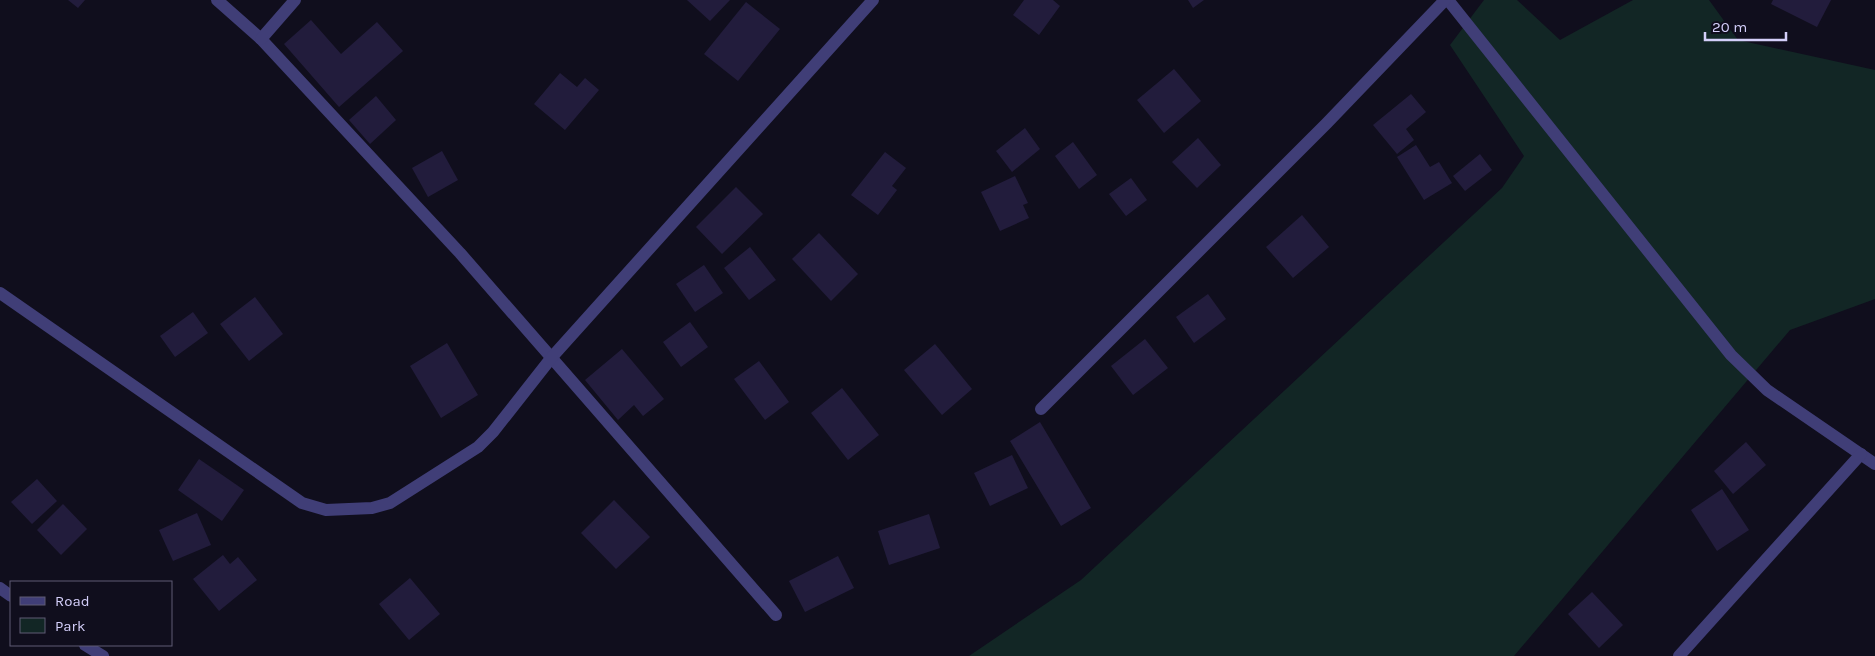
<svg xmlns="http://www.w3.org/2000/svg" width="1875" height="656" viewBox="0 0 1875 656" font-family="Karla,sans-serif">
<style>
.green{fill:#122625}
.building{fill:#221c3c}
.lines{fill:none;stroke-linecap:round;stroke-linejoin:round}
.minor{stroke:#403e77;stroke-width:12}
</style>
<rect width="100%" height="100%" fill="#100e1d"/>
<!-- green -->
<polygon class="green" points="1484,0 1517,0 1560,40 1633,0 1709,0 1738,40 1875,70 1875,299 1790,330 1514,656 969,656 1081,580 1502,188 1524,156 1450,45"/>
<!-- building -->
<g class="building">
<polygon points="68,0 85,0 78,8"/>
<polygon points="687,0 730,0 710,21"/>
<polygon points="1024,0 1053,0 1060,6 1039,35 1013,15"/>
<polygon points="1188,0 1204,0 1193,8"/>
<polygon points="1773,0 1831,0 1817,27 1771,4"/>
<polygon points="746,2 780,29 738,81 704,54"/>
<polygon points="311,20 341,54 377,22 403,51 339,107 284,44"/>
<polygon points="1174,69 1201,101 1164,133 1137,100"/>
<polygon points="560,73 577,87 585,78 599,90 565,130 534,104"/>
<polygon points="1411,94 1426,112 1406,129 1414,140 1397,154 1373,125"/>
<polygon points="376,96 396,120 370,144 349,120"/>
<polygon points="1025,128 1040,149 1012,172 996,151"/>
<polygon points="1198,138 1221,165 1197,188 1172,162"/>
<polygon points="1073,142 1097,175 1079,189 1055,156"/>
<polygon points="1416,145 1430,167 1439,162 1452,183 1424,200 1397,157"/>
<polygon points="442,151 458,180 428,197 412,168"/>
<polygon points="885,152 906,168 892,186 897,190 878,215 851,195"/>
<polygon points="1480,154 1492,170 1465,191 1453,176"/>
<polygon points="1015,176 1028,203 1023,205 1029,218 1000,231 981,192"/>
<polygon points="1131,178 1147,200 1126,216 1109,194"/>
<polygon points="736,187 763,214 722,254 696,227"/>
<polygon points="1302,215 1329,247 1293,278 1266,247"/>
<polygon points="819,233 858,274 831,301 792,259"/>
<polygon points="750,247 776,280 749,300 724,268"/>
<polygon points="704,265 723,293 695,312 676,284"/>
<polygon points="1208,294 1226,319 1194,343 1176,317"/>
<polygon points="255,297 283,334 249,361 220,324"/>
<polygon points="193,312 208,333 175,357 160,336"/>
<polygon points="690,322 708,347 681,367 663,342"/>
<polygon points="1145,339 1168,368 1133,395 1111,366"/>
<polygon points="447,343 478,395 441,418 410,366"/>
<polygon points="935,344 972,389 942,415 904,370"/>
<polygon points="622,349 664,399 643,416 634,405 618,420 585,380"/>
<polygon points="759,361 789,402 765,420 734,379"/>
<polygon points="842,388 879,435 848,460 811,413"/>
<polygon points="1040,422 1091,508 1061,526 1010,441"/>
<polygon points="1746,442 1766,465 1733,494 1714,471"/>
<polygon points="1012,455 1028,488 990,506 974,473"/>
<polygon points="199,459 244,490 222,521 178,490"/>
<polygon points="37,479 57,501 32,524 11,502"/>
<polygon points="1722,489 1749,530 1717,551 1691,510"/>
<polygon points="614,500 650,537 616,569 581,533"/>
<polygon points="63,504 87,529 61,555 37,530"/>
<polygon points="197,513 211,545 173,561 159,530"/>
<polygon points="929,514 940,548 889,565 878,531"/>
<polygon points="223,555 230,564 238,557 257,580 219,611 193,579"/>
<polygon points="838,556 854,588 805,612 789,581"/>
<polygon points="410,578 440,614 409,640 379,604"/>
<polygon points="1592,592 1623,625 1599,648 1568,614"/>
</g>
<g class="lines">
<!-- minor -->
<g class="minor">
<polyline points="217,0 261,39 460,253 776,615"/>
<polyline points="1448,0 1731,355 1767,390 1875,464"/>
<polyline points="261,39 295,0"/>
<polyline points="0,293 302,503 326,510 372,508 390,503 478,447 493,432 552,357 873,0"/>
<polyline points="1041,409 1327,123 1445,0"/>
<polyline points="0,588 11,596"/>
<polyline points="85,645 103,656"/>
<polyline points="1679,656 1861,454"/>
</g>
</g>
<!-- legend -->
<rect x="10" y="581" width="162" height="65" fill="#100e1d" stroke="#5e5b75"/>
<rect x="20" y="597" width="25" height="8" fill="#403e77" stroke="#5e5b75"/>
<text x="55" y="606" font-size="15" fill="#d4cffa">Road</text>
<rect x="20" y="618" width="25" height="15" fill="#122625" stroke="#5e5b75"/>
<text x="55" y="631" font-size="15" fill="#d4cffa">Park</text>
<!-- scale -->
<path d="M1705 32v8h81v-8" fill="none" stroke="#d4cffa" stroke-width="2.5"/>
<text x="1712" y="32" font-size="15" fill="#d4cffa" stroke="#100e1d" stroke-width="4" paint-order="stroke">20 m</text>
</svg>
